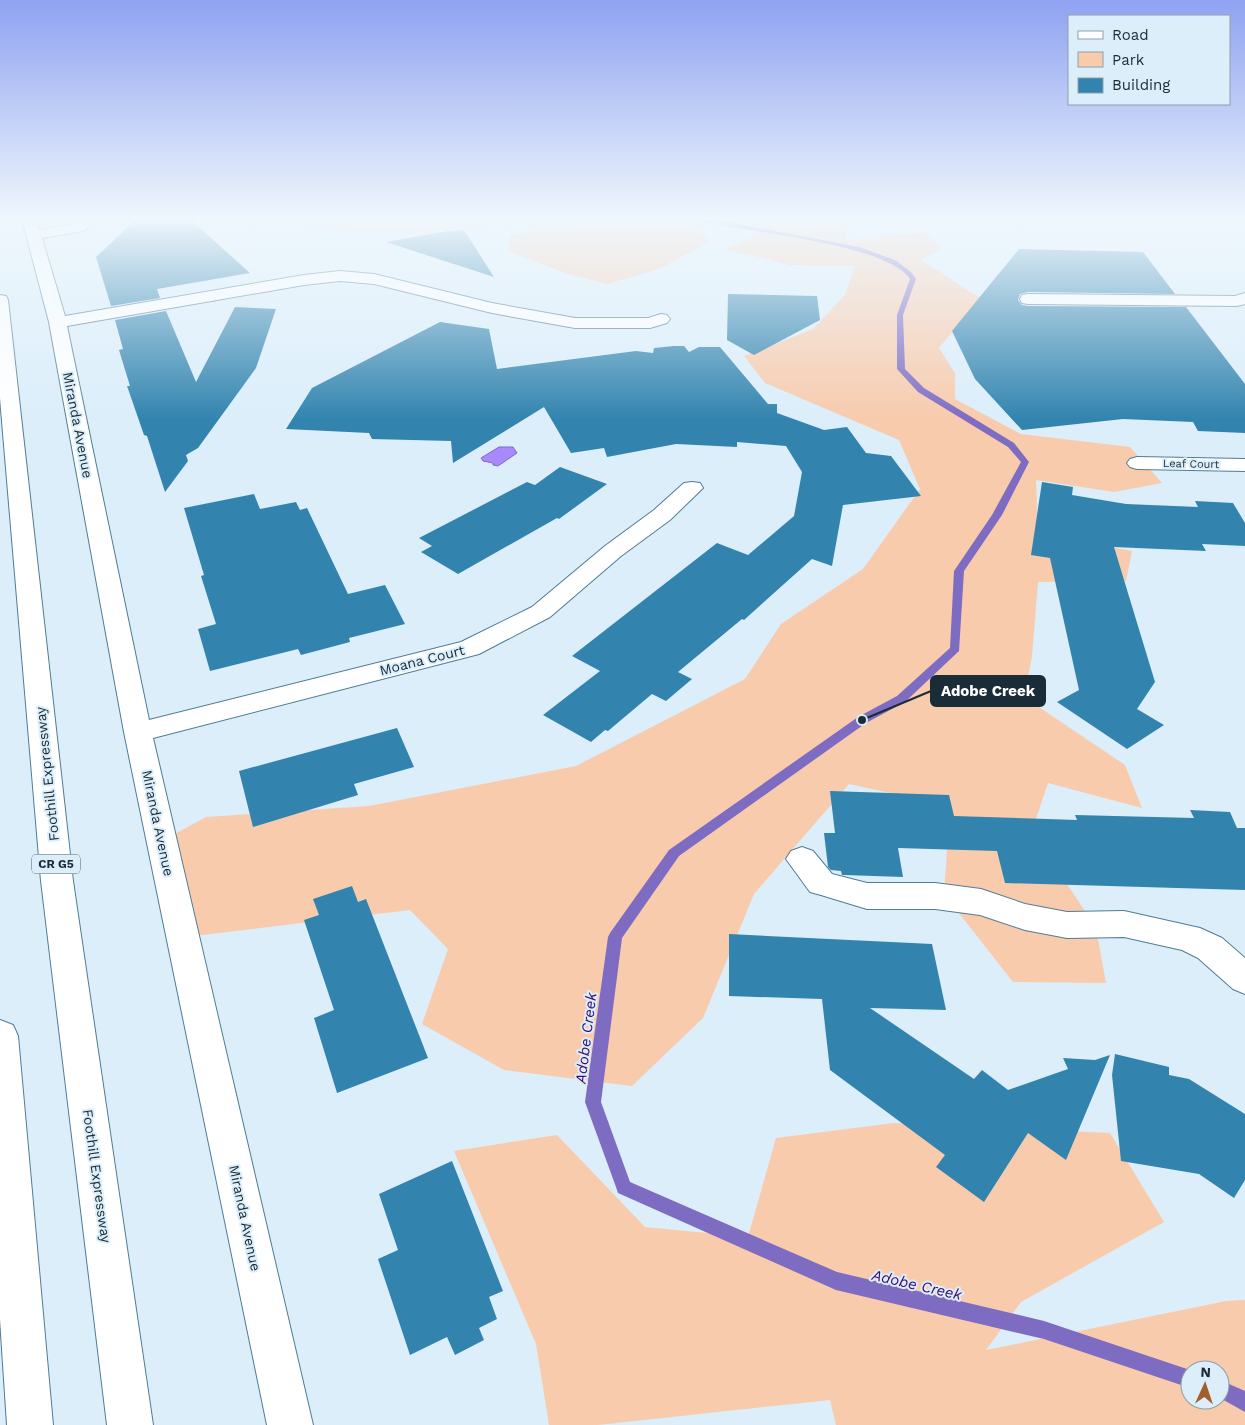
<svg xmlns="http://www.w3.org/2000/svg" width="1245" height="1425" viewBox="0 0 1245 1425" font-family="'Work Sans',sans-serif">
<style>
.green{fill:#f8cbad;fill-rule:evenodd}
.water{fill:#aa88fe;stroke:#7e6cc2}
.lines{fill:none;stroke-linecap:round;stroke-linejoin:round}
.stream{fill:#7e6cc2;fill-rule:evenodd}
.building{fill:#3284af}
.minor-casing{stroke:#507c97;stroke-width:2}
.highway-casing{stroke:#507c97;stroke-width:2}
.minor{fill:#fff;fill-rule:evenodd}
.highway{fill:#fff;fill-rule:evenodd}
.labels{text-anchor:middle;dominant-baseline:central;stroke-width:4;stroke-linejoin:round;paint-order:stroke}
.far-street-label{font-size:11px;fill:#192c37;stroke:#dbeefa}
.shield{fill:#dbeefa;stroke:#536672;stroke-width:1}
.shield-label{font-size:12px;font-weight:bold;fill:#192c37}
.street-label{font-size:14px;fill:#192c37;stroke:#dbeefa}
.water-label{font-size:15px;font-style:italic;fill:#3a0975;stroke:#dbeefa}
.leader{fill:none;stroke:#192c37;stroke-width:2}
.callout-dot{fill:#192c37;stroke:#dbeefa;stroke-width:2}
.callout{fill:#192c37;stroke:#192c37;stroke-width:2}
.callout-label{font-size:15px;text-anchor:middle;font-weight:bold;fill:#fff}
</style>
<rect width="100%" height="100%" fill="#dbeefa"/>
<!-- green -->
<g class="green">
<polygon points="307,219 479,219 484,225 439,232 359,233 306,224"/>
<polygon points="570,219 691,219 709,242 659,269 607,284 568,274 508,251 510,235 577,224"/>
<polygon points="773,219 856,219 847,226 844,241 926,232 941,248 921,260 980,298 939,348 955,373 955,399 1021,434 1130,447 1162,483 1114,492 1036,480 1038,534 1132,551 1126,581 1038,582 1032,657 1024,697 1125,765 1142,808 1048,783 1032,831 1096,928 1106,983 1013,982 944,894 950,806 849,784 754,894 703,1018 632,1086 504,1070 422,1024 448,949 410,910 177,938 162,841 206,817 369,806 576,766 745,679 781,624 863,569 920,489 899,440 765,383 744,356 813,329 845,295 855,266 790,265 725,249 758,235"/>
<path d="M894,1123L1110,1133L1164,1222L1021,1302L986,1350L1226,1301L1245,1300V1425H836L830,1400L598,1425H549L536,1344L454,1151L557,1135L645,1227L748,1237L776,1138ZM1190,1370H1220V1400H1190Z"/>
</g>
<!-- water -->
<polygon class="water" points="499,447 513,447 517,453 498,466 493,465 493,463 483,461 481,458"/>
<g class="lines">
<!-- stream -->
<g class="stream">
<path d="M697,219H712L859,247L895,260L911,272L916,279L903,315L905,369L924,388L1014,443L1029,462L1002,515L964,571L959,651L905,702L866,723L679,856L622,938L601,1102L630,1182L837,1272L1044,1321L1190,1370V1388L1044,1339L836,1290L618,1193L616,1187L585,1102L608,937L610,933L669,850L858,717L897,696L950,648L954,571L992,515L1021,462L1008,447L918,392L897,369V315L910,279C889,247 771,234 731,227C720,225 707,224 697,219Z"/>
<polygon points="1220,1380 1245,1391 1245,1412 1220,1398"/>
</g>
</g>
<!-- building -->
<g class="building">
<polygon points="139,219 190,219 250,273 157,289 160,298 111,306 96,257 132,223"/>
<polygon points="464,230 494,277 386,242 448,231"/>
<polygon points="1019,249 1143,252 1175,294 1028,292 1020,294 1018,300 1022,305 1028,306 1186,307 1245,384 1245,433 1198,431 1193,422 1123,419 1022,430 975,379 952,331"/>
<polygon points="728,294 817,296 820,320 754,355 727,340"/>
<polygon points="235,307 276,309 256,368 198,448 186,455 188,461 165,492 147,436 144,435 127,386 130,386 119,350 123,349 115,320 166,311 196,382"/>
<polygon points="440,322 489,329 497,369 636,351 653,353 654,348 674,346 684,346 689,352 699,347 720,347 768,404 777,404 777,413 824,430 847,427 866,453 891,456 921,496 843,505 832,566 812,559 744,620 742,619 678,672 692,679 666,701 652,694 608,731 605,730 591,742 543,715 600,671 572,656 717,543 748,555 794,516 802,472 786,446 737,442 737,447 676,444 607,457 604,448 571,453 544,407 453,463 451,441 372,439 369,433 286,429 312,388"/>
<polygon points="560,467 607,484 559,519 557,518 458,574 421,552 432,546 419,538 527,482 535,485"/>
<polygon points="1042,482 1073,487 1072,495 1126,504 1198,507 1195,501 1233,503 1245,523 1245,546 1202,544 1206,551 1114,547 1155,682 1137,709 1164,725 1127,749 1057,702 1079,690 1050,558 1031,555"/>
<polygon points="254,494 260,509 296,502 300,510 307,508 348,594 385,585 405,624 349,638 350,642 301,655 298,649 210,671 198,629 216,624 201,576 204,575 184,508"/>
<polygon points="397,728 414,767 354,784 358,795 253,827 239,771"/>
<polygon points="830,791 949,795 954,816 1077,820 1075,815 1194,818 1190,810 1230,812 1237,828 1245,828 1245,890 1005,883 997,851 898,848 903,877 845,875 842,875 841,871 831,870 828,867 824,833 835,833"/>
<polygon points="352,886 358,902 366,899 428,1058 337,1093 314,1018 334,1010 304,920 319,915 313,899"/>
<polygon points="729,934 932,944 946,1010 870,1008 974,1079 982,1070 1008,1090 1068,1069 1063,1058 1095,1060 1110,1055 1066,1160 1028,1133 984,1202 936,1167 945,1155 830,1070 822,999 729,996"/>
<polygon points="1115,1054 1169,1067 1169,1075 1189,1079 1245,1114 1245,1180 1234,1198 1199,1174 1121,1161 1112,1075"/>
<polygon points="452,1161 503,1291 489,1297 497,1319 479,1328 484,1340 455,1355 447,1337 410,1355 378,1259 398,1250 379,1194"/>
</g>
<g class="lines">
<defs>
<g id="minor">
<polygon points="22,219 36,219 39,230 74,224 81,219 98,219 83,231 42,238 65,316 304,275 340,271 374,274 492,303 575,318 648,318 661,314 667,315 670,319 667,323 650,328 575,328 492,313 374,284 340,281 304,285 67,326 149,720 461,642 532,607 605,546 654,510 684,483 692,482 700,483 703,488 670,520 621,556 550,617 479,654 153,738 313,1425 267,1425 124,732 49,322"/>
<polygon points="1245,293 1245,304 1237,306 1028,304 1022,303 1020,299 1022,295 1028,294 1235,296"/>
<polygon points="1137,457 1245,459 1245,471 1137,469 1130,467 1127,463 1130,459"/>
<polygon points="802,847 813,851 832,874 867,883 935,883 981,889 1025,904 1067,912 1124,911 1200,928 1222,938 1245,958 1245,994 1233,989 1198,958 1182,950 1124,937 1067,938 1025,930 980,915 935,909 867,909 821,895 810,892 786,859 791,851"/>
</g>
<g id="highway">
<polygon points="0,295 6,296 8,300 73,881 153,1425 107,1425 41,881 0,398"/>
<polygon points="0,1020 13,1025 18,1036 53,1425 7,1425 0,1319"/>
</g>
</defs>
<!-- minor casing -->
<use href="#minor" class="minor-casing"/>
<!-- highway casing -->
<use href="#highway" class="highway-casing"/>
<!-- minor -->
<use href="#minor" class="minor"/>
<!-- highway -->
<use href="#highway" class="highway"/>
</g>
<!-- sky -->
<linearGradient id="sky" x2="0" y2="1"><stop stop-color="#8fa2f1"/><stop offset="0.52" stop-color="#eff7fd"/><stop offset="1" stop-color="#eff7fd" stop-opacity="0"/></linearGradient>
<rect width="1245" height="419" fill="url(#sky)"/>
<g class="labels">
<!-- far-street labels -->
<g class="far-street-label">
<text transform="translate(1191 464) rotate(1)">Leaf Court</text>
</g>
<!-- shield labels -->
<rect class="shield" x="32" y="854.5" width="48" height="19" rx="4"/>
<g class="shield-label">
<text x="56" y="864">CR G5</text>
</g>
<!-- street labels -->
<g class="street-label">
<text transform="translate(78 425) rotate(79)">Miranda Avenue</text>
<text transform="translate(422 660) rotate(-14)">Moana Court</text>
<text transform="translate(47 774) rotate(-96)">Foothill Expressway</text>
<text transform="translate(158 823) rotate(78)">Miranda Avenue</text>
<text transform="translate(97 1176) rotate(82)">Foothill Expressway</text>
<text transform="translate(245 1218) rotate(78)">Miranda Avenue</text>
</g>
<!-- water labels -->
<g class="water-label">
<text transform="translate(586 1038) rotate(-83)">Adobe Creek</text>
<text transform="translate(917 1285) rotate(13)">Adobe Creek</text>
</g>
</g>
<!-- callouts -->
<path class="leader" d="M862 720L931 691"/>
<circle class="callout-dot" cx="862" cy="720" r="5"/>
<rect class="callout" x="931" y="676" width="114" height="30" rx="5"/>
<g class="callout-label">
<text x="988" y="696">Adobe Creek</text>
</g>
<!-- legend -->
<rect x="1068" y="15" width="162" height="90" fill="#dbeefa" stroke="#8da0ac"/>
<rect x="1078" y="31" width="25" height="8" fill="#ffffff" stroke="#8da0ac"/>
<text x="1112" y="40" font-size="15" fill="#192c37">Road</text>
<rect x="1078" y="52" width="25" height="15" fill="#f8cbad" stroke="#8da0ac"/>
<text x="1112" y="65" font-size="15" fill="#192c37">Park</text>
<rect x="1078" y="78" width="25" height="15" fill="#3284af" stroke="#8da0ac"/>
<text x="1112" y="90" font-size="15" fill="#192c37">Building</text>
<!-- north arrow -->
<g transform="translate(1205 1385) rotate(3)"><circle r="24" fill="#dbeefa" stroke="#8da0ac"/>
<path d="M0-4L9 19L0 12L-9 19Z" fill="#a25f2d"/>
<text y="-8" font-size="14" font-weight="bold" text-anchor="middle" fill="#192c37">N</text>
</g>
</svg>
